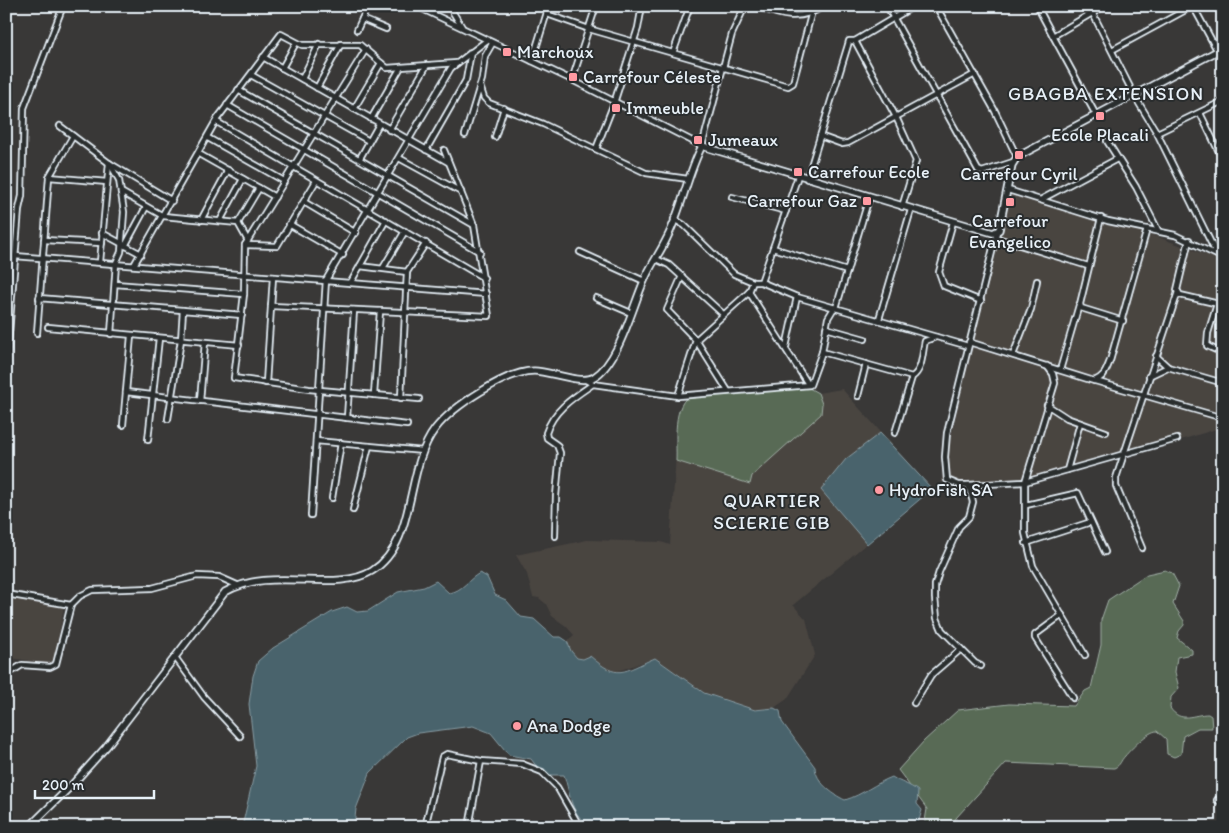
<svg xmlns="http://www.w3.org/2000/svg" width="1229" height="833" viewBox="0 0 1229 833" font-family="Itim,sans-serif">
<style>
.built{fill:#4a4541}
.green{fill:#596b55;stroke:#a0aea6}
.water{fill:#48646c;stroke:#889ca4}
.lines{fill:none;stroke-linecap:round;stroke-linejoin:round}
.minor-casing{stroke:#e8f1f8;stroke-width:8}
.tertiary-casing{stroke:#e8f1f8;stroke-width:9}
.minor{stroke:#2a2d2e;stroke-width:4.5}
.tertiary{stroke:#2a2d2e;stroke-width:5.5}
.poi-dot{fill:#ff9aa2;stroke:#2a2d2e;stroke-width:2}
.labels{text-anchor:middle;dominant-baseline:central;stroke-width:4;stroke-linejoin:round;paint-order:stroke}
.poi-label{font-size:18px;fill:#e8f1f8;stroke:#2a2d2e;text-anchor:start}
.neighbourhood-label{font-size:19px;letter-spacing:1px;fill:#e8f1f8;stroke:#2a2d2e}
</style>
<rect width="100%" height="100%" fill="#393837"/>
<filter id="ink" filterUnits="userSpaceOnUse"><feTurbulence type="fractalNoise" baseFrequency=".02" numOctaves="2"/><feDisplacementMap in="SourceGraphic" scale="10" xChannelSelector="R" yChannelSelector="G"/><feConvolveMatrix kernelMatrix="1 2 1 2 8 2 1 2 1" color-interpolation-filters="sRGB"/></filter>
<g filter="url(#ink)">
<!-- built -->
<g class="built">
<polygon points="1011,195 1144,232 1223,261 1223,427 1181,440 1023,480 941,482 973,338"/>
<polygon points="809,388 818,393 842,389 932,489 793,605 806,619 815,655 787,699 774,708 755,710 704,693 655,658 615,672 606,670 590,656 583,659 577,658 570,651 567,641 574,635 566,626 552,616 546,604 539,598 533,597 527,574 516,555 587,540 661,542 670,545 679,409 682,402"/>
<polygon points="6,596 64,606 54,665 6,657"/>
</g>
<!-- green -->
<g class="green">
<path d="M809,388L818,393L822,404L821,414L752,476L750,484L676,461C677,441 671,403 693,394Z"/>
<path d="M1165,570L1172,573L1179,586L1173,604L1184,621V625L1179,631L1177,638L1192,650V654L1177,657L1175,672L1179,688L1171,697L1170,708C1181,724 1193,714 1208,714L1211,716L1212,728H1198L1183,736L1181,754L1174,757L1167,754L1166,739L1157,731C1148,731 1131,749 1125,756C1120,761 1121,765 1114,768L1006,763L956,818L954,827H924L927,809L898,770L924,741L958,710L1009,704L1074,706L1085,691L1091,688L1101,645V620L1108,600L1147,574Z"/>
</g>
<!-- water -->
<g class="water">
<polygon points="880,433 932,489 867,544 821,490 846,459"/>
<path d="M480,573L487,577L495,595L506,600L521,617L534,619L554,637H561L567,641L571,651L577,658L583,659L590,656C619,681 622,672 655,658L704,693L755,710L774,708L780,711L782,722L815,767C816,782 832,794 845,800C862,795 876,783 892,777C901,783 909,784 918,791L917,804L922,810L917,827H592C570,815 571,796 564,775H543L531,759L509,755L491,733L473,726L418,733L407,737L370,773L356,809L354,827H242L256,766L249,704L253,676L258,661L273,648L332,612L347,607L357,612L368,611L398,592L424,587L436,581L449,593C463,591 468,579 480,573Z"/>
</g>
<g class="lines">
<defs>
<g id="minor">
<polyline points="416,6 572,80 702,146 732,34 745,6"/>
<polyline points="449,6 462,27"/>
<path d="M756,6C781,16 800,22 824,6"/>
<polyline points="887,6 978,170 982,172 1013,162"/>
<polyline points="936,6 995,111 1017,157"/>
<polyline points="1037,6 1053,36"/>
<polyline points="1089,6 1134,95 1157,133 1216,253 1223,250"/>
<polyline points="1193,6 1223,61"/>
<polyline points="547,14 589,29 788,86 793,83 811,15"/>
<polyline points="362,19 386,29"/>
<polyline points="357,30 368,6"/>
<polyline points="855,41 914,6"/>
<polyline points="366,49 245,245 244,294 234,378 309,389 419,399"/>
<polyline points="1112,50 1193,6"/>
<polyline points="673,53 690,6"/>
<polyline points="263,57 448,162"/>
<polyline points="532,61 549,6"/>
<polyline points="282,68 296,43"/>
<polyline points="251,75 369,141"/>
<polyline points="302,79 319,44"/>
<polyline points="572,80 596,6"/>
<polyline points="480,86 484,98 489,103 543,124 646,173 688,179"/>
<polyline points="317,88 341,44"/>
<polyline points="238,90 474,225"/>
<polyline points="227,105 480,252"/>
<polyline points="354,109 381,63"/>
<polyline points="1200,113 1223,160"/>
<polyline points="1096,115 1053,36 1104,6"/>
<polyline points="371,119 401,67"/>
<polyline points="217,122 484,278"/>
<polyline points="60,126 109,163 172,201"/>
<polyline points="389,130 427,65"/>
<polyline points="1157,133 1223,101"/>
<polyline points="465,135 482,79 485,56 492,44"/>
<polyline points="820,136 842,144 848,143 975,74"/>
<polyline points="495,137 504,108"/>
<polyline points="208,138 284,181"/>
<polyline points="1107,141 1136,187 1159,232"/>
<polyline points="596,149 614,103 638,28 642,6"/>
<polyline points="426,150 466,80 471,52"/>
<polyline points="199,154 275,197"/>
<polyline points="360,158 379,124"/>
<polyline points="399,158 461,192"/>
<polyline points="110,164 119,180 124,212 121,252 116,263 111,334"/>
<polyline points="49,177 107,182"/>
<polyline points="807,179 848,45 849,41 855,41 896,117 916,161 902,207"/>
<polyline points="1008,190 1108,221 1175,235 1223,258"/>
<polyline points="121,192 163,216 238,223 248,241"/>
<polyline points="732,197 786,211"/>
<polyline points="1042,199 1117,159"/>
<polyline points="304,202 356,233"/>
<polyline points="1101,218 1080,304 1081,308 1123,321"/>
<polyline points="674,219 684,225 734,274 753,282"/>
<polyline points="201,220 228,170"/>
<polyline points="220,221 243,179"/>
<polyline points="953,222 939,272 944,286 981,301"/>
<polyline points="238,223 259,188"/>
<polyline points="289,224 343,255"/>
<polyline points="102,233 141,254"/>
<polyline points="997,238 1088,266"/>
<polyline points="44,240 102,243"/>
<polyline points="1189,240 1177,290 1180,295 1223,305"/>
<polyline points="245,245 277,246 316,181"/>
<polyline points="125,246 146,207"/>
<polyline points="773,248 847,271"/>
<polyline points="580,252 644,281"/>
<polyline points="15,256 486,294"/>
<polyline points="656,259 669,265 723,314"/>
<polyline points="100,262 109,163"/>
<polyline points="134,265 217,119 281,34 302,45 360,45 387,68 457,63"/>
<polyline points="360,266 407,272"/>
<polyline points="383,268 405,231"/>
<polyline points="682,276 667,310 696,340 728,391"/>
<polyline points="351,282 386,220"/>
<polyline points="761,282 797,297 968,346"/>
<polyline points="115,284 244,294"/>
<polyline points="749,292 808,384"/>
<polyline points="39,298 242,315"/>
<polyline points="596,298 631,313"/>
<polyline points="1217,304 1208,333 1207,346 1223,353"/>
<polyline points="271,306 489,316 474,225 444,150"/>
<polyline points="836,308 869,198"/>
<polyline points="879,319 911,210"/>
<polyline points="48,327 239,345"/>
<polyline points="826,328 865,339"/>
<polyline points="37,333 49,177 73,136"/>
<path d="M969,342L1094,381C1105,377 1106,370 1110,361L1147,229"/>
<polyline points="786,347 797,297"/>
<path d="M822,352L912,377C923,370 922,353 925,341L936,337"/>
<polyline points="1013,355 1031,309 1037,281"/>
<polyline points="1156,356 1168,367 1223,383"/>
<polyline points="1047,366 1053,374 1055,383 1025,482 1025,533 1033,566 1085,655"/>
<polyline points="6,370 19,209 22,196 24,108 63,6"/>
<polyline points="1060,370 1079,305"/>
<polyline points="1149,376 1168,367"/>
<polyline points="586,380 593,384 678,396 810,385 822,352 828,318 834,308"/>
<polyline points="1095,381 1223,418"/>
<polyline points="266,383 273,277"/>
<polyline points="126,392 407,425"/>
<polyline points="374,395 380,311"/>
<polyline points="678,396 696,340 749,292 753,282 761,282 798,176"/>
<polyline points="858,396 866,364"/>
<polyline points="401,398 407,272 426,243"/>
<polyline points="200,401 205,342"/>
<polyline points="1047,405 1067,418 1106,432"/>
<polyline points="347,418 354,310"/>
<polyline points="168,419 181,340 183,310"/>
<polyline points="123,425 131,336"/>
<polyline points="895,433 912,377"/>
<polyline points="148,440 159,338"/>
<polyline points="316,441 423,451"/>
<polyline points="1067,470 1080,423"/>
<polyline points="968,485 1025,482 1177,439"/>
<polyline points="332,498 341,443"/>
<polyline points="1026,505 1078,493 1105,552"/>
<polyline points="353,510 369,446"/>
<polyline points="311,515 326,280 451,68 486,41"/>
<path d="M555,536L556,496L560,453L557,445L547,438L546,433C553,410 574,397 593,384"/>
<polyline points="1026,543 1091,522"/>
<polyline points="1142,548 1116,486 1116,478 1178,292"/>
<polyline points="6,594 71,605"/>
<polyline points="1062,615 1035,635 1035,638 1073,698"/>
<polyline points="175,657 204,697 240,736"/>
<polyline points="981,666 975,663 942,630 937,618 935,598 935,585 939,572 959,527 969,517 973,502 968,485 959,485 947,480 945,457 947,433 997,232"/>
<polyline points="6,675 22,665 50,667 56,664 71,605 80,596 92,590 152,588 197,576 219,577 237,585"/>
<polyline points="914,703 931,675 961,649"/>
<polyline points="1217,800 1223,803"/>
<polyline points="425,827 442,757 447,754 481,761 522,764 542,772 557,787 580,827"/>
<polyline points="469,827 481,761"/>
</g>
<path id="tertiary" d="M29,827L70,787L106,747L225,592C272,565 334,594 372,571C418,542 404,470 435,429C452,407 506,371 534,371C550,371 581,385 594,377C619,362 632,308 644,281C650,266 660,253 667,238C682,209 687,175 702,146L993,233L999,230L1012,165L1017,157L1223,48"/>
</defs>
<!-- minor casing -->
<use href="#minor" class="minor-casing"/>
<!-- tertiary casing -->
<use href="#tertiary" class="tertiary-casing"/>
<!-- minor -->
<use href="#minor" class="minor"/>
<!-- tertiary -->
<use href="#tertiary" class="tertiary"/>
</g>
</g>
<!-- markers -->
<g class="poi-dot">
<rect x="502" y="47" width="10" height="10" rx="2.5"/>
<rect x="568" y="72" width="10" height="10" rx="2.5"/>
<rect x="611" y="103" width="10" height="10" rx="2.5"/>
<rect x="1095" y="111" width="10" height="10" rx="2.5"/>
<rect x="693" y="135" width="10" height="10" rx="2.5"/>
<rect x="1014" y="150" width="10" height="10" rx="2.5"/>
<rect x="793" y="167" width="10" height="10" rx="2.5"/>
<rect x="862" y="196" width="10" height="10" rx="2.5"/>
<rect x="1005" y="197" width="10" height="10" rx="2.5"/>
<circle cx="879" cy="490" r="5"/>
<circle cx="517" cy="726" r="5"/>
</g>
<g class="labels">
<!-- poi labels -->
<g class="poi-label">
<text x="517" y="52">Marchoux</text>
<text x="583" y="77">Carrefour Céleste</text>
<text x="626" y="108">Immeuble</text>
<text x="1100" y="135" text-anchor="middle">Ecole Placali</text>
<text x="708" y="140">Jumeaux</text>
<text x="808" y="172">Carrefour Ecole</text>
<text x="1019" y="174" text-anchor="middle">Carrefour Cyril</text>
<text x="857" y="201" text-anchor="end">Carrefour Gaz</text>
<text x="1010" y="221" text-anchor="middle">Carrefour<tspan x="1010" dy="21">Evangelico</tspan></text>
<text x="889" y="490">HydroFish SA</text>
<text x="527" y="726">Ana Dodge</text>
</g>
<!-- neighbourhood labels -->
<g class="neighbourhood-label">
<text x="1106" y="93">GBAGBA EXTENSION</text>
<text x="772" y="500">QUARTIER<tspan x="772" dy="22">SCIERIE GIB</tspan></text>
</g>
</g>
<!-- margin -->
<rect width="1229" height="833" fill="none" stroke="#2a2d2e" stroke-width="25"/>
<rect x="12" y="12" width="1204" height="808" fill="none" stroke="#e8f1f8" stroke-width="2" filter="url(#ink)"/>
<!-- scale -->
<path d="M35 790v8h119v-8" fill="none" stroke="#e8f1f8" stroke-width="2.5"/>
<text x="42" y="790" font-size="15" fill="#e8f1f8" stroke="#2a2d2e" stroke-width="4" paint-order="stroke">200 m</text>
</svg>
